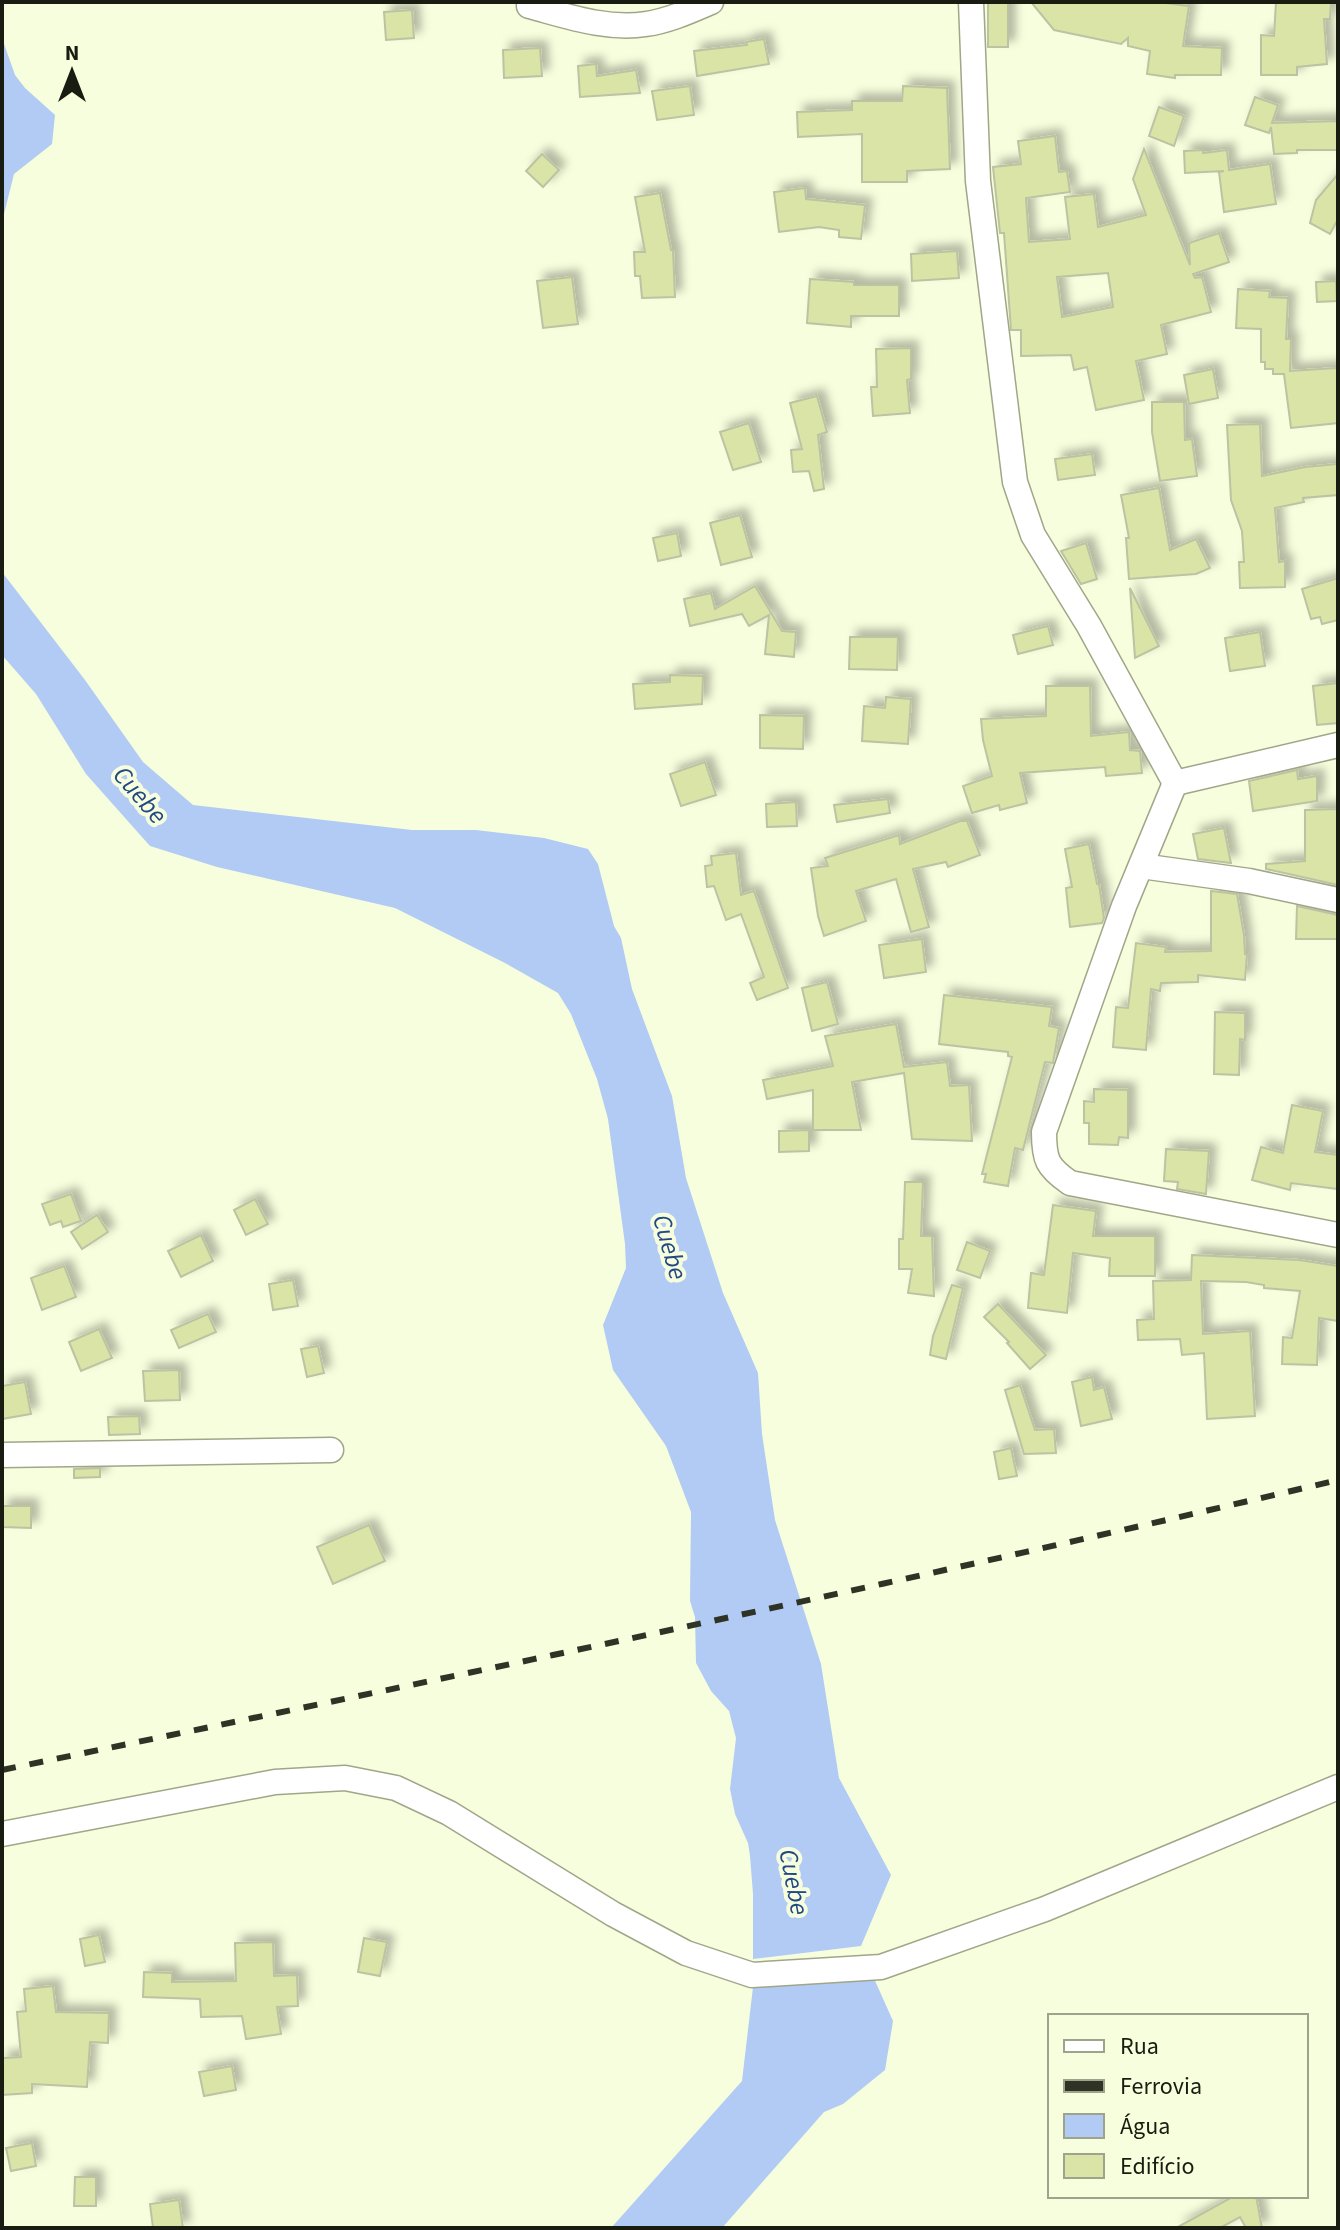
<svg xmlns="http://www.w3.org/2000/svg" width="1340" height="2230" viewBox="0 0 1340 2230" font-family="'Source Sans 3',sans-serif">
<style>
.water{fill:#b1cbf5}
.building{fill:#d9e4a6;stroke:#bcc3a3;stroke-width:2;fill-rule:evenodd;filter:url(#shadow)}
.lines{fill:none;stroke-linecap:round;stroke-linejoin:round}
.street-casing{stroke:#a0a688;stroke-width:27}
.street{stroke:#fff;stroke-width:24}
.rail{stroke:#2f3325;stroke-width:6;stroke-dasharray:14 14;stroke-linecap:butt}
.labels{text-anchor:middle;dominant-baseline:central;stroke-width:8;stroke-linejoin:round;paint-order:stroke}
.water-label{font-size:26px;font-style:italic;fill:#224886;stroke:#f7fedd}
</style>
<defs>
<filter id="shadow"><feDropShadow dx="7" dy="-7" stdDeviation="4" flood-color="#0004"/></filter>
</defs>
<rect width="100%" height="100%" fill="#f7fedd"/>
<!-- water -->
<g class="water">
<polygon points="2,38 15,75 25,88 55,115 52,144 14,174 2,222"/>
<polygon points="2,572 85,680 143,762 193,805 412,830 476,830 544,838 588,849 598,864 614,926 621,938 632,989 672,1096 686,1178 723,1293 758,1373 762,1434 775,1520 821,1664 839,1778 891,1875 861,1946 753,1959 753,1894 750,1856 748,1843 735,1814 730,1789 736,1738 729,1711 711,1691 696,1663 695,1617 690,1601 691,1512 666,1446 613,1370 603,1325 626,1268 625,1244 608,1119 597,1079 571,1014 558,993 505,963 395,908 217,867 150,846 86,774 36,694 2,655"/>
<polygon points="872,1974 893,2021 885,2070 843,2104 824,2112 722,2228 611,2228 742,2081 753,1987"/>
</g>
<!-- building -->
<g class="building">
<rect x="988" y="2" width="20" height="45"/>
<polygon points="1031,2 1157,2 1189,6 1183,46 1222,48 1221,75 1175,75 1175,78 1147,74 1150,51 1128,46 1128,38 1121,44 1054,30"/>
<polygon points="1276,2 1331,2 1330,19 1324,19 1327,64 1297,67 1297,75 1261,75 1261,35 1274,36"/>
<polygon points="412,10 414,38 386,40 384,12"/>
<polygon points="764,39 769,64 697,76 694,51 747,45 746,42"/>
<polygon points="540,48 542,76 504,78 503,50"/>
<polygon points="596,64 597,76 636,70 640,93 580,97 578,66"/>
<polygon points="690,86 694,115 657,120 652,91"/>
<polygon points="903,86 947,88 950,169 907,171 907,182 862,182 862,134 798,137 797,112 852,110 852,101 902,101"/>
<polygon points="1255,97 1278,105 1272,123 1338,121 1338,150 1297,150 1297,153 1274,154 1271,127 1269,133 1245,125"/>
<polygon points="1159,107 1184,116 1174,146 1149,136"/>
<path d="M1055,136L1059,172L1067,171L1070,192L1026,198L1029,242L1070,239L1065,197L1094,194L1098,227L1146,215L1133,179L1144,149L1190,265L1189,243L1219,233L1229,262L1193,274L1195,278L1202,277L1211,312L1161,325L1167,354L1136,361L1144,400L1096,410L1087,367L1074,370L1071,355L1021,356V330H1011L1004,233H1000L993,167L1021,164L1018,141ZM1108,273L1113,307L1062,317L1057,277Z"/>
<polygon points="1203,150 1203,153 1227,150 1229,170 1270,164 1276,204 1224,212 1219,172 1224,171 1185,173 1184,151"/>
<polygon points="542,154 559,170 543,187 526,171"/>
<polygon points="1338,174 1338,219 1330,234 1310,223 1316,200"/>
<polygon points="805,188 806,199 865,205 861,239 839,237 839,230 819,227 779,232 774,192"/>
<polygon points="660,193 671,250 673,250 675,297 642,298 640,276 635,276 634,252 645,252 635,197"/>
<polygon points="957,251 959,278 912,281 911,254"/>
<polygon points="572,277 578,324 543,328 537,281"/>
<polygon points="810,279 854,282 854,285 899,285 899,316 851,316 851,327 807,323"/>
<polygon points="1336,281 1337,301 1317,302 1316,282"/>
<polygon points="1238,289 1270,291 1269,297 1288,298 1286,339 1291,339 1290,371 1337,368 1338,423 1291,428 1284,374 1273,374 1273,369 1265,369 1265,362 1261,362 1261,329 1236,328"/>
<polygon points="911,348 911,379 907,380 910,413 873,416 871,387 877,387 876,349"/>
<polygon points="1213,369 1218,398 1189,404 1184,375"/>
<polygon points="817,396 827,432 818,435 824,489 814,491 809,471 793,472 791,450 802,449 790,403"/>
<polygon points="1152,402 1184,402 1185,440 1192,439 1197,476 1160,481 1152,432"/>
<polygon points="749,423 761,462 733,470 720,432"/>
<polygon points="1260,424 1262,476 1305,467 1337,464 1338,495 1303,498 1304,502 1275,508 1279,562 1285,561 1285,587 1240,588 1239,562 1244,562 1242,531 1231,500 1227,425"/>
<polygon points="1092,454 1095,475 1058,480 1055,459"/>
<polygon points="1159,488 1170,550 1196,539 1210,568 1196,574 1129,579 1126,538 1129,538 1121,495"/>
<polygon points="740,515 752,557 721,565 710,523"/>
<polygon points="677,533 681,556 658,561 653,538"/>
<polygon points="1086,543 1097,579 1081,584 1061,551"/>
<polygon points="1338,578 1338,620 1322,624 1320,617 1311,619 1302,589"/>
<polygon points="755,586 782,631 796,632 794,657 765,654 769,615 749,626 742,614 690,626 684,599 711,593 715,609"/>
<polygon points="1130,588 1159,646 1135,658"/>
<polygon points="1048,626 1053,645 1018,654 1013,635"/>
<polygon points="1260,632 1265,666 1230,671 1225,638"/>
<polygon points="850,637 898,637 897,670 849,669"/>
<polygon points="670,675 703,676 702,704 635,709 633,684 670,682"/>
<polygon points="1338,683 1338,723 1317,725 1313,686"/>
<polygon points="1046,686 1090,686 1091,736 1129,732 1130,750 1140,751 1142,773 1106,776 1105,767 1020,773 1027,803 1000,810 999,805 972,813 963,786 992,776 983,740 981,719 1046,716"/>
<polygon points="886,697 911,699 908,744 862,741 864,706 885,708"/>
<polygon points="760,715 804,716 803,749 760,748"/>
<polygon points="705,762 716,795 681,806 670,774"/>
<polygon points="1297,770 1298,779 1317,776 1317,801 1253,811 1249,781"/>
<polygon points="888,799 890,813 837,822 834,805"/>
<polygon points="796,802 797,826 767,827 766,804"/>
<polygon points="1338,809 1338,885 1266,869 1266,864 1305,861 1305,810"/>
<polygon points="960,821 967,821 980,855 948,867 946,862 913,869 929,927 911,932 896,879 856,891 866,921 824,936 818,916 811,868 828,866 825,858 899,835 900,844"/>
<polygon points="1224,828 1231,863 1198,859 1193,834"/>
<polygon points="1089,844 1097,884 1099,884 1104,918 1102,923 1070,927 1066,888 1072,887 1065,849"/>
<polygon points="736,853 741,895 754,891 788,988 757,1000 750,983 764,977 741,914 726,920 714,886 707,887 705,866 712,865 711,856"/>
<polygon points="1211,891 1237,894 1244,935 1245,954 1247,954 1245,980 1198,975 1198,982 1161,983 1160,991 1151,989 1146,1050 1113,1047 1116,1007 1128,1008 1136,943 1166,947 1165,952 1211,951"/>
<polygon points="1297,906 1338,915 1338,939 1296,939"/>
<polygon points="922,939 926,972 884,978 879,945"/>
<polygon points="827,982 838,1024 812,1031 802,988"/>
<polygon points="944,995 1052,1007 1049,1026 1059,1028 1053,1063 1045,1062 1023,1150 1015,1148 1008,1186 984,1182 986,1174 982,1174 1012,1057 1008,1056 1008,1052 939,1044"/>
<polygon points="1215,1012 1245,1013 1245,1040 1240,1039 1239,1075 1214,1074"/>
<polygon points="896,1024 904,1067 947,1062 950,1086 969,1085 972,1141 912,1139 904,1073 852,1082 861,1130 813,1130 813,1090 767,1099 763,1080 833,1066 825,1036"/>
<polygon points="1094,1089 1128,1090 1128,1138 1119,1137 1118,1145 1089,1144 1089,1123 1084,1123 1084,1101 1094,1102"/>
<polygon points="1292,1105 1323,1111 1315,1152 1338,1155 1338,1189 1291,1183 1290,1190 1252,1180 1261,1147 1283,1153"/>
<polygon points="809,1130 809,1151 779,1152 779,1131"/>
<polygon points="1166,1149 1209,1151 1206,1194 1177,1189 1178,1182 1164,1181"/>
<polygon points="905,1182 923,1182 921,1236 932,1236 934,1296 908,1293 912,1269 899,1269 899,1239 903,1239"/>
<polygon points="71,1194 81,1221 63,1227 61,1221 50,1225 42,1204"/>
<polygon points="255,1199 268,1224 246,1235 234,1210"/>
<polygon points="1053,1205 1096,1211 1093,1236 1155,1236 1155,1276 1109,1276 1110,1258 1073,1253 1067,1313 1028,1308 1031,1273 1044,1275"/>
<polygon points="97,1215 108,1232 82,1249 71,1232"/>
<polygon points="201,1235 213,1261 181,1277 168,1251"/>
<polygon points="967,1242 990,1251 980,1278 957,1270"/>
<polygon points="1192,1255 1299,1260 1338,1266 1338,1321 1319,1318 1317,1365 1282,1364 1283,1337 1292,1338 1300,1291 1264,1288 1264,1285 1246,1282 1201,1281 1203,1334 1250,1331 1255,1416 1207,1419 1204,1353 1182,1355 1180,1339 1138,1340 1137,1320 1154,1319 1153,1281 1191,1280"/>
<polygon points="64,1266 76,1297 42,1310 31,1278"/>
<polygon points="293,1280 298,1306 273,1310 269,1284"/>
<polygon points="952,1285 963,1288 946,1359 930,1355 933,1336"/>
<polygon points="998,1304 1046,1355 1030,1369 1007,1343 1009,1342 984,1317"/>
<polygon points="208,1314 216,1332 179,1348 171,1330"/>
<polygon points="99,1329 112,1358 81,1371 69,1342"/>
<polygon points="318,1346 324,1373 307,1377 301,1349"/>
<polygon points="179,1370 180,1400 145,1401 143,1371"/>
<polygon points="1092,1377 1094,1390 1104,1387 1112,1419 1081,1426 1072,1382"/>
<polygon points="25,1382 31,1414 2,1419 2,1386"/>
<polygon points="1020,1385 1035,1430 1054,1429 1056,1453 1024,1454 1005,1390"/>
<polygon points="139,1416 140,1434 109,1435 108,1417"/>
<polygon points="1011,1448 1017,1476 999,1479 994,1452"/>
<polygon points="100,1468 100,1477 74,1478 74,1469"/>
<polygon points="2,1506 31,1506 31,1528 2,1527"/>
<polygon points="369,1525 385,1561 333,1584 317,1547"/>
<polygon points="99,1935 105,1962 85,1966 80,1939"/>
<polygon points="364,1938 387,1942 380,1976 358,1972"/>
<polygon points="273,1942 274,1976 297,1975 298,2006 277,2007 281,2034 246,2039 242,2016 201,2017 200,1999 143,1997 144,1972 172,1973 172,1982 236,1981 235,1943"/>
<polygon points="53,1986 56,2012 109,2013 108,2043 90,2042 87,2087 32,2084 32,2093 2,2095 2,2058 21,2057 17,2012 26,2011 24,1989"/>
<polygon points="232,2066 236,2090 204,2096 199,2072"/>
<polygon points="32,2143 36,2166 11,2171 6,2148"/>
<polygon points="75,2177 96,2177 96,2206 74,2206"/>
<polygon points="1234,2196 1256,2196 1262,2228 1246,2228 1240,2217 1220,2228 1176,2228"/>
<polygon points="179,2200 183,2228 153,2228 150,2204"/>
</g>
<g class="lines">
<defs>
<g id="street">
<polyline points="971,2 978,181 1015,482 1033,535 1089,626 1175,783"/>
<path d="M529,6C567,16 606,30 646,24C668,21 690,11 711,2"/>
<path d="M1338,745L1175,783L1124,906L1044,1132C1044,1160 1047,1167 1070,1183L1338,1235"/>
<polyline points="1141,866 1249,881 1338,900"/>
<polyline points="2,1455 331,1450"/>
<polyline points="2,1834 275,1782 345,1778 396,1788 449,1813 613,1914 686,1953 752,1975 881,1967 1045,1909 1338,1787"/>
</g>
</defs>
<!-- street casing -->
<use href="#street" class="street-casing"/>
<!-- street -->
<use href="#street" class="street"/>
<!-- rail -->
<path class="rail" d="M2,1770C448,1678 894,1585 1338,1480"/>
</g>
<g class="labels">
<!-- water labels -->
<g class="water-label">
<text transform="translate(140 795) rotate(49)">Cuebe</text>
<text transform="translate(670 1247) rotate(74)">Cuebe</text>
<text transform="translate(794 1882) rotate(79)">Cuebe</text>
</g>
</g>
<!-- border -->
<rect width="1340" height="2230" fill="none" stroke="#191c10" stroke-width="8"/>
<!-- legend -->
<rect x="1048" y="2014" width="260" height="184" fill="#f7fedd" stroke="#9ea48b" stroke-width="2"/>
<rect x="1064" y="2040" width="40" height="12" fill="#ffffff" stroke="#9ea48b" stroke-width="2"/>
<text x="1120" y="2054" font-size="24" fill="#191c10">Rua</text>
<rect x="1064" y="2080" width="40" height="12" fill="#2f3325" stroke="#9ea48b" stroke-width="2"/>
<text x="1120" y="2094" font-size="24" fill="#191c10">Ferrovia</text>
<rect x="1064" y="2114" width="40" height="24" fill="#b1cbf5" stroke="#9ea48b" stroke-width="2"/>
<text x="1120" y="2134" font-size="24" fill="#191c10">Água</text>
<rect x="1064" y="2154" width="40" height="24" fill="#d9e4a6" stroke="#9ea48b" stroke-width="2"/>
<text x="1120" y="2174" font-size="24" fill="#191c10">Edifício</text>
<!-- north arrow -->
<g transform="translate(72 72)" stroke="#f7fedd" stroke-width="6" paint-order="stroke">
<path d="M0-6L14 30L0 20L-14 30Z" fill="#191c10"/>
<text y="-12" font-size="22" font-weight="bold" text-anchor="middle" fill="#191c10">N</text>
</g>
</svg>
